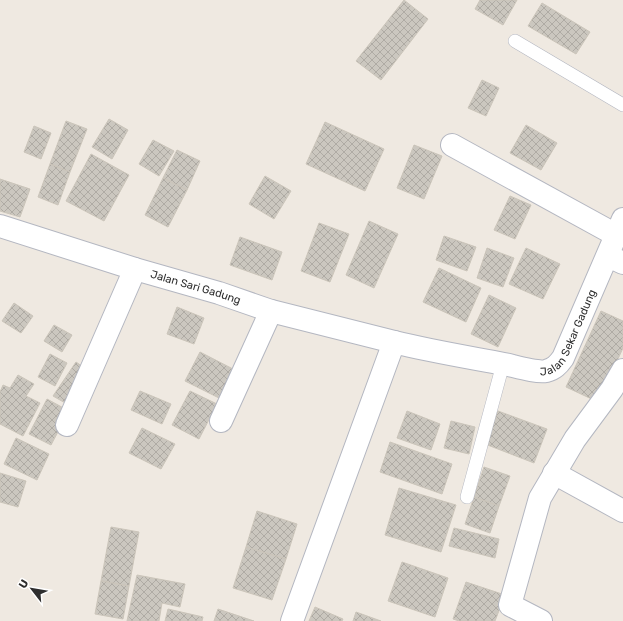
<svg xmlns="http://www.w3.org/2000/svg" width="623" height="621" viewBox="0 0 623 621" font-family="Rubik,sans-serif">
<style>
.building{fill:url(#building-cross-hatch);stroke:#cbc5ba}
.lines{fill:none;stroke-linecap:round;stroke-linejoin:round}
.service-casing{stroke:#b4b7c1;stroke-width:14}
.minor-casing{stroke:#b4b7c1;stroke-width:24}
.tertiary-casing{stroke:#b4b7c1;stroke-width:24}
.service{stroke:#fff;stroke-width:13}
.minor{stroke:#fff;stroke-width:22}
.tertiary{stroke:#fff;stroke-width:22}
.labels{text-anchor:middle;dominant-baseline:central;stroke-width:3;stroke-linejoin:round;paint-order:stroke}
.street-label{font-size:11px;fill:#2e2e2e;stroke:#fff}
</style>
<defs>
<pattern id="building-cross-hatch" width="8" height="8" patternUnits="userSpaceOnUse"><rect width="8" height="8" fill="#cbc7bf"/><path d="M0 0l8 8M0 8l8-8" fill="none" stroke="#afaba4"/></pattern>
</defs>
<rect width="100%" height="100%" fill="#efe9e1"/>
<!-- building -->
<g class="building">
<polygon points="404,0 428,19 381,80 356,61"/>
<polygon points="480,0 517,0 503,25 475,9"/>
<polygon points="542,3 590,32 576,54 528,26"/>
<polygon points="482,80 499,88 486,116 468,108"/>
<polygon points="109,119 128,130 112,159 92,147"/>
<polygon points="66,121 87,129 70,172 50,164"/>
<polygon points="325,122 384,149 365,191 306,164"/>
<polygon points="526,125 557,143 541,170 510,153"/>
<polygon points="34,126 51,133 41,159 24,152"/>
<polygon points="153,140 174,151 159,176 139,164"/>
<polygon points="414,145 442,156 424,199 397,188"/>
<polygon points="177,150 200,161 187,190 163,178"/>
<polygon points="91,154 129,175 104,221 66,201"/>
<polygon points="50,164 70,172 58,205 38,197"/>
<polygon points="265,176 291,191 274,219 249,204"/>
<polygon points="163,178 187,190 168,227 145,215"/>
<polygon points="0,179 30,189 20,217 0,211"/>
<polygon points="510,196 531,205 515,239 494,230"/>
<polygon points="369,221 398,234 374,288 346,275"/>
<polygon points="319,223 349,234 330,282 301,271"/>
<polygon points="444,236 476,247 467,271 436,260"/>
<polygon points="240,237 282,252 272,280 230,265"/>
<polygon points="487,248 514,258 503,287 477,278"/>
<polygon points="526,248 560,264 543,299 509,284"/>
<polygon points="439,268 481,288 466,322 423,302"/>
<polygon points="489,295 516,308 498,347 471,334"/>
<polygon points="14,303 33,316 21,333 2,321"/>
<polygon points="177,307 204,318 194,344 167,334"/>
<polygon points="601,311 623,321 623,348 598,402 566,387"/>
<polygon points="54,325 72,335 62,352 44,341"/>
<polygon points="200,352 233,369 219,398 185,381"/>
<polygon points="50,354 67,363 55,386 38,377"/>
<polygon points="76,362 89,371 67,404 53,396"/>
<polygon points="18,375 34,384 26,396 40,403 23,436 0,424 0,392 3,385 10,388"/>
<polygon points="140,391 171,404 162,424 131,410"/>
<polygon points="190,391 217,404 199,439 172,425"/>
<polygon points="47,399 69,411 51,445 29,434"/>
<polygon points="407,411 440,424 431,450 397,438"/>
<polygon points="498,411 547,429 534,463 485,444"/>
<polygon points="451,421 475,427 469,454 444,448"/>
<polygon points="142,428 175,444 161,469 129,453"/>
<polygon points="16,438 49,454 37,480 4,464"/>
<polygon points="390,442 452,464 442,494 380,472"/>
<polygon points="484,467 510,476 499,506 474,497"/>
<polygon points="0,473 26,481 18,507 0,502"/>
<polygon points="399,488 456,505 441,552 385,535"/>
<polygon points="474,497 499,506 490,533 465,524"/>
<polygon points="257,511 297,524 286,559 246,547"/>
<polygon points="111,527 139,532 129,586 101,581"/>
<polygon points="454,528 499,539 495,558 449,546"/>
<polygon points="246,547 286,559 272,600 233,588"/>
<polygon points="402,562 448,578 435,617 388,601"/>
<polygon points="137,575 185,584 180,607 162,603 159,621 127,621"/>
<polygon points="101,581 129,586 123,619 95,614"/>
<polygon points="466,582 505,595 495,621 459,621 453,619"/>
<polygon points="315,607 343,619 342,621 309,621"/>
<polygon points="168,609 203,617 202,621 165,621"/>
<polygon points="218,609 254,621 214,621"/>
<polygon points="356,612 381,621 353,621"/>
</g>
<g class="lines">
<defs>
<g id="service">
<polyline points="515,41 623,105"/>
<polyline points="467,497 503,364"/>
</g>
<g id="minor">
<polyline points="452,145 616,235"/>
<path id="s1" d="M0,226L135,269L219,293L271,311L394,342"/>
<polyline points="608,256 623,263"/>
<polyline points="221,421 271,311"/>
<polyline points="67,425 135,269"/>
<polyline points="554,473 623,511"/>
<polyline points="541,621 510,605 540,498 575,439 612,389 623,370"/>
</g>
<g id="tertiary">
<path id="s2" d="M292,621L394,342C430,351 467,357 504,364C514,366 537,373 546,371C554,369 558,365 563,358L623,219"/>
</g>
</defs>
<!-- service casing -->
<use href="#service" class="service-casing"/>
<!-- minor casing -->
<use href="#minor" class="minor-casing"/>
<!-- tertiary casing -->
<use href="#tertiary" class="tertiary-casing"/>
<!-- service -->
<use href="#service" class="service"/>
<!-- minor -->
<use href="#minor" class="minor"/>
<!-- tertiary -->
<use href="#tertiary" class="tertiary"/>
</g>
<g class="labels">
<!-- street labels -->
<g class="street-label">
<text stroke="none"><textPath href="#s1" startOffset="205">Jalan Sari Gadung</textPath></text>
<text stroke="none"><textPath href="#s2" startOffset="497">Jalan Sekar Gadung</textPath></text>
</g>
</g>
<!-- north arrow -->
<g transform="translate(32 589) rotate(301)" stroke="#ffffff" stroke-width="3" paint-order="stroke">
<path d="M0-3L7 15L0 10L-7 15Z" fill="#2e2e2e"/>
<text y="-6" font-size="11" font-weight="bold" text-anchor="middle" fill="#2e2e2e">U</text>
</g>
</svg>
